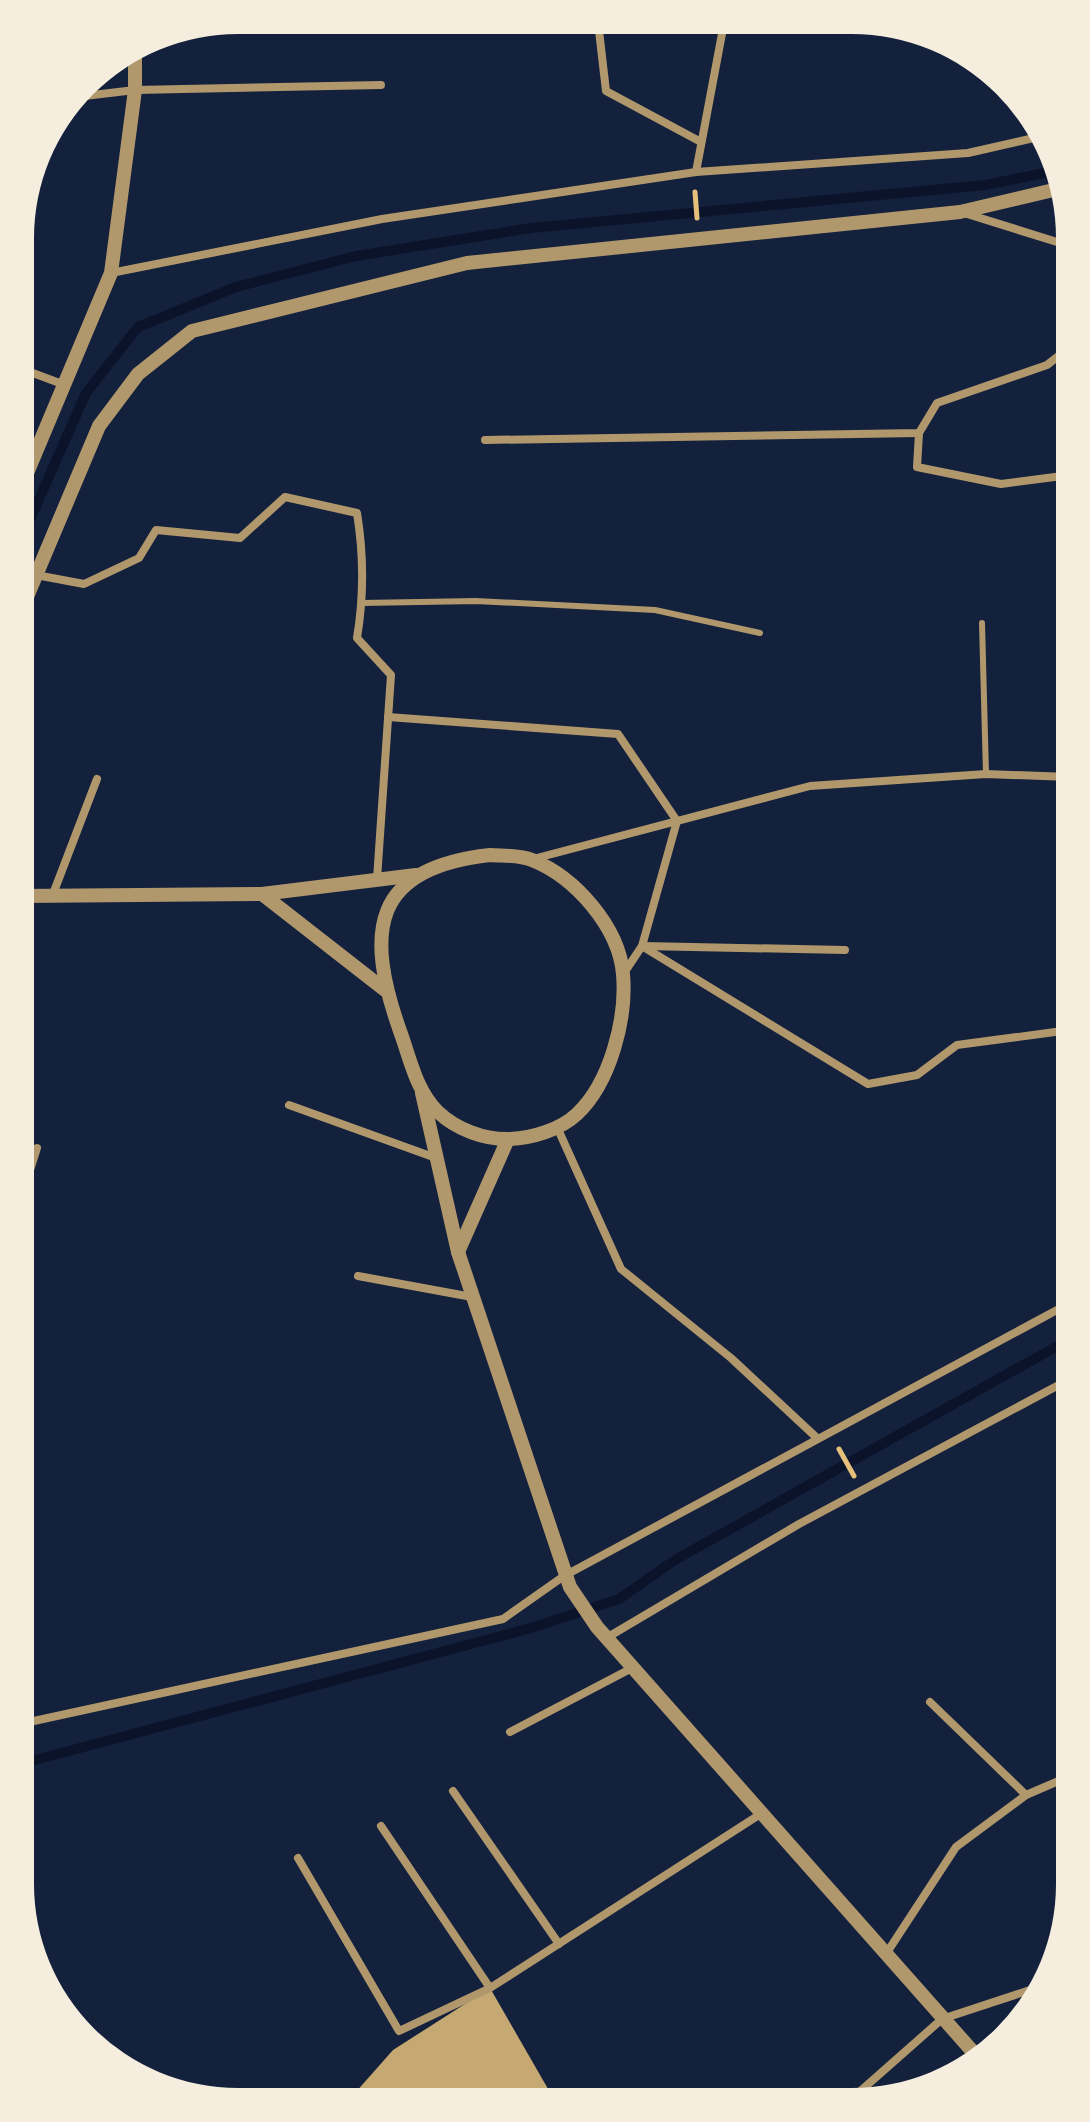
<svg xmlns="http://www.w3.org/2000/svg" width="1090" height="2122" viewBox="0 0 1090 2122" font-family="Commissioner,sans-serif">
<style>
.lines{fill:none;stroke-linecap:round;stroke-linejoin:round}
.stream{stroke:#0b132b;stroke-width:10}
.building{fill:#c6a872}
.path{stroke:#e5c07b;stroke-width:5}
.service{stroke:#b1986c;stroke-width:6}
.minor{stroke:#b1986c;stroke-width:8}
.tertiary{stroke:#b1986c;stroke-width:14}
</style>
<rect width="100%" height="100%" fill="#14213d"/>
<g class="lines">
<!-- stream -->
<g class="stream">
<polyline points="21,540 86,393 138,327 236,287 356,256 531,228 985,185 1059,170"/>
<polyline points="20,1764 531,1628 619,1599 675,1560 1070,1339"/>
</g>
</g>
<!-- building -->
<polygon class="building" points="490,1988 555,2101 361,2101 355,2093 393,2050"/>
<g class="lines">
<!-- path -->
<g class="path">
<polyline points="695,192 697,218"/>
<polyline points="839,1449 854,1476"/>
</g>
<!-- service -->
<g class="service">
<polyline points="362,603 476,601 655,610 760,633"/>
<polyline points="982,623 986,774"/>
</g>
<!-- minor -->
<g class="minor">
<polyline points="598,22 606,91 701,142"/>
<polyline points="76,97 135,90 381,85"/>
<polyline points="696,172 968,153 1038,137"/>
<polyline points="964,213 1070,246"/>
<polyline points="111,273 382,219 696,172 724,23"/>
<polyline points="22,369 65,385"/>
<polyline points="919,433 917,467 1001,484 1070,475"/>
<polyline points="485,440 919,433 937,403 1047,365 1070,347"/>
<path d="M36,575L84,584L139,558L156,530L240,538L285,497L357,513C364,556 364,596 357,638L391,675L377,879"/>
<polyline points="388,717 618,734 677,821 642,946 624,973"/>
<polyline points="533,859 810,786 986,774 1070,777"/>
<polyline points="53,894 97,779"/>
<polyline points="642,946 868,1084 917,1075 957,1045 1070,1030"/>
<polyline points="643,946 845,950"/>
<polyline points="289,1105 436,1158"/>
<polyline points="557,1127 621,1269 731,1358 817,1438"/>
<polyline points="21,1198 37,1148"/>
<polyline points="358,1276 472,1297"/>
<polyline points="608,1637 799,1524 1070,1379"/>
<polyline points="930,1702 1026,1795"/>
<polyline points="20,1724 503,1619 564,1576 1070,1303"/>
<polyline points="510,1732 634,1667"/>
<polyline points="453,1791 559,1944"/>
<polyline points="381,1826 490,1988"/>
<polyline points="298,1858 399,2031 490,1988 762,1813"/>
<polyline points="886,1954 956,1847 1026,1795 1070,1776"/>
<polyline points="98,2041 103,2052"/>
<polyline points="848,2102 942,2019 1036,1988"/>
</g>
<!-- tertiary -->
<g class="tertiary">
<polyline points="22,485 111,273 135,90 135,49"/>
<polyline points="21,611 99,426 138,374 192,331 467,263 960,212 1062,188"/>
<path d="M490,855C504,856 520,855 532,860C575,877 619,927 623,974C627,1019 610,1083 577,1114C560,1130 532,1138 510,1139C484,1140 456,1129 438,1112C416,1091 410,1058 400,1031C365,932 371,868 490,855Z"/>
<polyline points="262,894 385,990"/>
<polyline points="21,896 262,894 416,875"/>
<polyline points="422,1093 458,1252 570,1587 597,1627 974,2053"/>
<polyline points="458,1252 508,1139"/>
</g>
</g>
<!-- crop -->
<path d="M0 0H1090V2122H0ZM238 34H852A204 204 0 0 1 1056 238V1884A204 204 0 0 1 852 2088H238A204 204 0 0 1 34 1884V238A204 204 0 0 1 238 34Z" fill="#f5edde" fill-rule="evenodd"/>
</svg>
